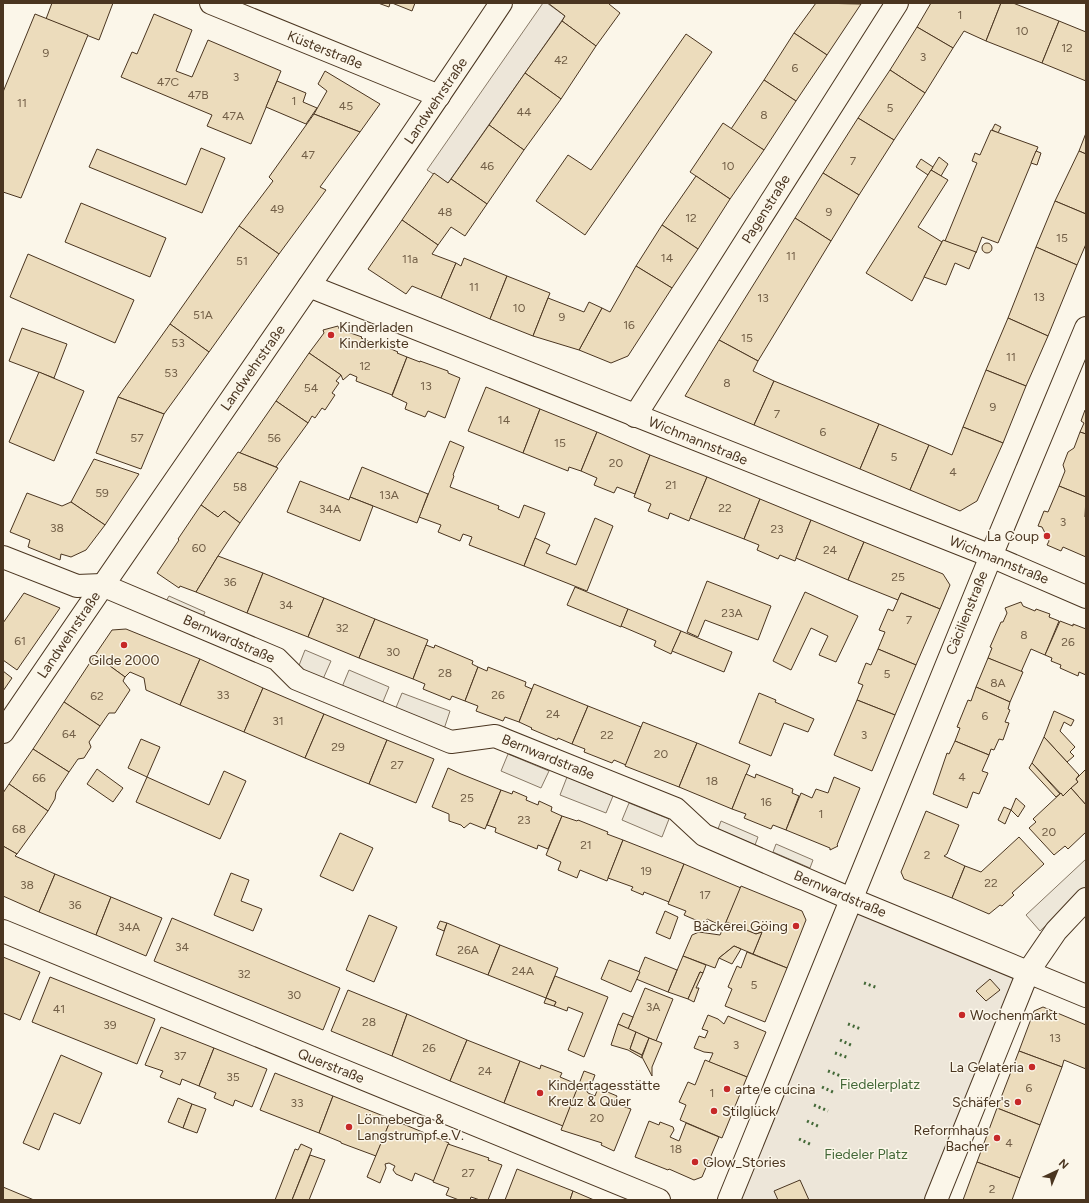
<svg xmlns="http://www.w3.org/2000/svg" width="1089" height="1203" viewBox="0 0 1089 1203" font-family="Figtree,sans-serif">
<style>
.green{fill:#ede6d9;stroke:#887966}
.parking{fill:#ede7d9;stroke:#887966}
.building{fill:#ecdcbc;stroke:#4a3520}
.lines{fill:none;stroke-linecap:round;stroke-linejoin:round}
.minor-casing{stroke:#4a3520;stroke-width:24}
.minor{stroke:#fbf6e9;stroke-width:22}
.hedge{stroke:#436837;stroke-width:3;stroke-dasharray:2 3;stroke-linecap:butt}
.poi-dot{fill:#c62828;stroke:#fbf6e9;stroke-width:1.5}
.labels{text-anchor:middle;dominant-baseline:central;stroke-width:3;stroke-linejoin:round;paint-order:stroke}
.number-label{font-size:12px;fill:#725f47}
.street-label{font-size:14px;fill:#4a3520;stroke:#fbf6e9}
.poi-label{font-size:14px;fill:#4a3520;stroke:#fbf6e9;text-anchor:start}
.park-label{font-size:14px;fill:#436837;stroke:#fbf6e9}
</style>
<rect width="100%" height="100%" fill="#fbf6e9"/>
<!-- green -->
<g class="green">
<polygon points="543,3 547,3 565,16 448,183 427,170"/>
<polygon points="851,899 1028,972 936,1200 729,1200"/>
</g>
<!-- parking -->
<g class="parking">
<polygon points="169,596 205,612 202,619 165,603"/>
<polygon points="305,650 331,661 323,679 298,668"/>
<polygon points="349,670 389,687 382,704 342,687"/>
<polygon points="402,693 450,711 444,729 395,710"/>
<polygon points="508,754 549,771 541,788 501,771"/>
<polygon points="567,777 613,796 606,813 560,795"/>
<polygon points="629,803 669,819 662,837 622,820"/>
<polygon points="721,821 758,837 755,845 718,829"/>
<polygon points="776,844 813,860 810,868 773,852"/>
<polygon points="1086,859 1086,888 1040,931 1026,915"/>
</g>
<!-- building -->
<g class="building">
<polygon points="52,3 113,3 99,40 46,19"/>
<polygon points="378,3 390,3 389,7"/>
<polygon points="392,3 415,3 412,11"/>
<polygon points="548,3 610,3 609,4 620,13 596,46 562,21 565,16"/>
<polygon points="816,3 861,4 827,55 794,33"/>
<polygon points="931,3 1001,3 986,41 964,31 953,48 917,27"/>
<polygon points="1001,3 1013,3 1059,21 1042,63 986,41"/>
<polygon points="35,14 88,35 21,198 3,192 3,92"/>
<polygon points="154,14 192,30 176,71 192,77 208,40 281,71 251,144 207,126 212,115 121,77 132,52 137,54"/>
<polygon points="562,21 596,46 561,99 525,73"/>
<polygon points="1059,21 1086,32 1086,81 1042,63"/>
<polygon points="917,27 953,48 925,93 890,70"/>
<polygon points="794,33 827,55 796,101 764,80"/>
<polygon points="686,34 712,52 585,235 536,201 568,155 591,170"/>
<polygon points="890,70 925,93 894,140 858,118"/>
<polygon points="325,71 380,104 360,132 314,114 327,91 318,84"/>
<polygon points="525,73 561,99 524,150 489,125"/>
<polygon points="764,80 796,101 764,150 731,129"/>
<polygon points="277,81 306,93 303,102 317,108 306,124 266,107"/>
<polygon points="314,114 360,132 320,187 326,190 279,254 239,226 273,181 269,177"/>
<polygon points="858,118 894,140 859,195 823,173"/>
<polygon points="723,123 764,150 730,199 690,172"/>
<polygon points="995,124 1001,127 998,133 992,130"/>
<polygon points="489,125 524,150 487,204 451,179"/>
<polygon points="991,130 1038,147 998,243 982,237 976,253 945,241 977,163 972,161 975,153 980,155"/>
<polygon points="1086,133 1086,154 1079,151"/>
<polygon points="201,148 225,158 202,213 89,167 97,149 186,185"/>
<polygon points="1036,151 1041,153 1037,165 1031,163"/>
<polygon points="1079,151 1086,154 1086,214 1055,201"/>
<polygon points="939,157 948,164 941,176 931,170"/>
<polygon points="921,159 933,167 928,175 916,167"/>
<polygon points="931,170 948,180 918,227 942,242 912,301 866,273"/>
<polygon points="434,173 448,183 451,179 487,204 465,236 451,227 438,245 402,220"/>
<polygon points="823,173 859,195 831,241 795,218"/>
<polygon points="696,176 730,199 698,249 662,225"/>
<polygon points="1055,201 1086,214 1086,244 1077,265 1036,247"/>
<polygon points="81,203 166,238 150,277 65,242"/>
<polygon points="795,218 831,241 758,361 719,340"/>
<polygon points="402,220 438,245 432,254 456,263 441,298 412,286 406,294 368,269"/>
<polygon points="662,225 698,249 672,288 636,266"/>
<polygon points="239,226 279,254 209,352 170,324"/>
<polygon points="943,240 976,252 969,269 955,263 946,285 924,277"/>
<circle cx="987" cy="248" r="5"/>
<polygon points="1036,247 1077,265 1048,336 1008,318"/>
<polygon points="28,254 134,300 115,343 10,297"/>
<polygon points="464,258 507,276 490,319 441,298 456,263 461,266"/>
<polygon points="636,266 672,288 628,356 611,363 579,350 602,308 610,312"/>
<polygon points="507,276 550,293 533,336 490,319"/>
<polygon points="548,298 584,312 589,302 602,308 579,350 533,336"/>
<polygon points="1008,318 1048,336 1026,386 986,370"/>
<polygon points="170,324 209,352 164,414 118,397"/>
<polygon points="338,326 339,329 362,337 361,338 374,343 375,342 398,352 397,353 407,357 392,395 356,381 357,377 350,374 343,380 341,375 309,353 324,333 323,330"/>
<polygon points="22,328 67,344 54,378 9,361"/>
<polygon points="719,340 758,361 753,371 774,381 754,425 685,396"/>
<polygon points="309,353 341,375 336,381 339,383 332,393 335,395 325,410 322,408 315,418 312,416 308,423 276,401"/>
<polygon points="407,357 420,362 420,361 448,371 448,373 460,378 445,418 428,411 425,417 405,409 407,403 392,396"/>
<polygon points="986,370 1026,386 1003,443 963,427"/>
<polygon points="39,372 84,391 54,461 9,442"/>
<polygon points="774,381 879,424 860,469 754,425"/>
<polygon points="486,387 540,409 523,453 468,431"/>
<polygon points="118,397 164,414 141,469 96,453"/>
<polygon points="276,401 308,423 276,467 240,453"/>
<polygon points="540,409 597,432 581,471 569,467 568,471 523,453"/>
<polygon points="1085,410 1086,411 1086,434 1080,432 1084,423 1081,421"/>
<polygon points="879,424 929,445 910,490 860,469"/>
<polygon points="963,427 1003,443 977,501 960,511 910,490 929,445 952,455"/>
<polygon points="597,432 650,455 635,494 617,487 614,493 594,485 597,478 581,471"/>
<polygon points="1080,432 1086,434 1086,497 1059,486 1065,471 1063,465 1068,452 1074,448"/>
<polygon points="450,441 464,447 453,475 454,476 450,487 499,506 498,509 519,518 524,505 545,513 524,566 469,545 472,537 463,534 460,541 438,532 441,525 419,517"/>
<polygon points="238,452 278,468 240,523 224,511 218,517 201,505"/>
<polygon points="650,455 707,477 689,521 670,513 668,519 648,511 651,504 634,497"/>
<polygon points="94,459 139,474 105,525 71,502"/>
<polygon points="362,467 428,494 417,523 350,497"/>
<polygon points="707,477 760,499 744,539 690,518"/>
<polygon points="300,481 349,500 350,497 373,506 360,541 287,512"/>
<polygon points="1059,486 1086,497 1085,517 1086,518 1086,557 1063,547 1061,551 1047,545 1049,541 1042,527 1038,526 1044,511 1048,512"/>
<polygon points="27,493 62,506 71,502 105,525 86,550 71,557 61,554 60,560 28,547 30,540 10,532"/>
<polygon points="760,499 811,520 795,561 780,555 778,559 757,550 759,545 744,539"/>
<polygon points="201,505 218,517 224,511 240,523 218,556 196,592 180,586 179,588 157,573 179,540 178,539"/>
<polygon points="595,518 613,526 587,591 524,566 535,538 550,545 546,553 576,565"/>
<polygon points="811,520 864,542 848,580 796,558"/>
<polygon points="864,542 943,574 950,585 940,609 901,593 898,600 848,580"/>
<polygon points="218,556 263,573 247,613 196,592"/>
<polygon points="263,573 324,598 308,637 247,613"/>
<polygon points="707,581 771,606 758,640 705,620 698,637 687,632"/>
<polygon points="575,587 628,609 621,627 567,605"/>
<polygon points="805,592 858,616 836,662 819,655 828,636 811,628 791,670 773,661"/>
<polygon points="24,593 60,608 17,670 3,660 3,623"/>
<polygon points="901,593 940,609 916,665 878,649 885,632 879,630 888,609 893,611"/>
<polygon points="324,598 375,619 359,658 308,637"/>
<polygon points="1021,602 1023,606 1035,611 1036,609 1050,614 1049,617 1059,621 1045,655 1031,649 1021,672 988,658 992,648 990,647 1001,622 1003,622 1007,613 1005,608"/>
<polygon points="628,609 681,631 671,654 654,646 656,641 621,626"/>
<polygon points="375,619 428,640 413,679 359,658"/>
<polygon points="1060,621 1073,626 1073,624 1086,629 1086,675 1079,672 1078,676 1060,668 1061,665 1051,661 1052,658 1045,655"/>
<polygon points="126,629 200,659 180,705 146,690 144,678 130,672 125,677 95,655 112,630"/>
<polygon points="681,631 732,652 724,672 672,651"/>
<polygon points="426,645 434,648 435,645 473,661 472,664 478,667 465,701 452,696 450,700 423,689 425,684 413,679"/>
<polygon points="878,649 916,665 895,715 857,700 863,685 858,683 866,663 871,665"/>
<polygon points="95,655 125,677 123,681 130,690 115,713 109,713 100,726 64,702"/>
<polygon points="988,658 1023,672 1010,702 976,687"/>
<polygon points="200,659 263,688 244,732 180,705"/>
<polygon points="478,667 487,671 488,667 526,682 525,686 532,689 519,722 505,717 503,721 476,711 478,706 465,701"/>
<polygon points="3,671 12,678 3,691"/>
<polygon points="534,684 588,706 572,744 558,738 557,740 531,729 532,728 519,722"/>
<polygon points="976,687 1010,702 1008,709 1010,710 1005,722 1009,723 1003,740 999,739 994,750 991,749 989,755 955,741 960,728 957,727 968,700 971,701"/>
<polygon points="263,688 324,714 305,758 244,732"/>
<polygon points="759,693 776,700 775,702 814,719 808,732 784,723 771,756 739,743"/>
<polygon points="857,700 895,715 872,771 834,755"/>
<polygon points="64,702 100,726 89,742 91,747 84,758 78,759 69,772 33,749"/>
<polygon points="588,706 641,727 626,765 614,760 612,763 584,752 585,749 572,744"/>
<polygon points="1054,711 1074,720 1071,726 1064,722 1060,731 1075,747 1070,752 1074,756 1067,762 1044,737"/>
<polygon points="324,714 387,740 369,784 305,758"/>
<polygon points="643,722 697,743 679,787 625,766"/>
<polygon points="1044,737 1079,775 1076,779 1078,782 1063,796 1032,763"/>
<polygon points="141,739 160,747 147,777 128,768"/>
<polygon points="387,740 434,759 416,803 369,784"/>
<polygon points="955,741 989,755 982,771 988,773 979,794 973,792 967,808 933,794 947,753 949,754"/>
<polygon points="697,743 750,765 732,809 679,787"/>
<polygon points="33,749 69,772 56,792 55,799 48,811 9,784"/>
<polygon points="1032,763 1060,794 1056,797 1029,768"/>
<polygon points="448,768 461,774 501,790 485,829 470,823 464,828 461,825 449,821 449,814 432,807"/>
<polygon points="97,769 123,788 113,802 87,784"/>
<polygon points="1086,769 1086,805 1071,788 1078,782 1076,779"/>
<polygon points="224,771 246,781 220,839 136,802 147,777 209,805"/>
<polygon points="746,774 755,778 756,774 793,789 792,793 799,796 786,830 773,825 771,829 744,818 746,814 732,809"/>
<polygon points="834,777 860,788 837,845 838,846 830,850 830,848 786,830 801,793 812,798 816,789 828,793"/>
<polygon points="9,784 48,811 17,854 3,846 3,793"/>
<polygon points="1071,788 1086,805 1086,832 1068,849 1065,846 1054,855 1029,828 1036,822 1033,819 1061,793 1063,796"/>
<polygon points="501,790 512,794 513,791 527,797 526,800 538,805 539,801 552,807 551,811 562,816 548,849 538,845 537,849 495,832 496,828 487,825"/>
<polygon points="1016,798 1025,806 1018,817 1011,810"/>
<polygon points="1004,807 1011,810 1005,824 998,820"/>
<polygon points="926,811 959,825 947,854 944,856 965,866 952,898 904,879 901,872"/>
<polygon points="562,816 577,821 578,820 608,832 607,834 623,840 607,881 580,870 577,878 558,870 561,862 546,855"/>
<polygon points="340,833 373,848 353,891 320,876"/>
<polygon points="1019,837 1044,864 1012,893 1014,895 1002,906 1000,905 989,914 952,898 965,866 981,872"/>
<polygon points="623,840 684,864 669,902 644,892 643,895 631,890 633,887 608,878"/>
<polygon points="3,846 17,854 15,856 55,874 39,912 3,896"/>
<polygon points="684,864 741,888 724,927 707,919 705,924 684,915 686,911 668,904"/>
<polygon points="231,873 249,880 241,901 262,909 253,931 214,915"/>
<polygon points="55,874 111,897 96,935 39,912"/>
<polygon points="741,886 802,911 806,920 787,968 753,954 762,932 756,934 726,922"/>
<polygon points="111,897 162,918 146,956 96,935"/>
<polygon points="665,911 678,917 670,939 656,933"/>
<polygon points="369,915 397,927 374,982 346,970"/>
<polygon points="172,918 340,988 323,1030 154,961"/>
<polygon points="440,921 447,923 444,931 437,928"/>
<polygon points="726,922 756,934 762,932 753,954 734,946 719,958 715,968 683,956 692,935 699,932 720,935"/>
<polygon points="447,923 500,945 488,975 436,955"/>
<polygon points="500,945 558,968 546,998 488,975"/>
<polygon points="734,946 741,949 732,964 719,958"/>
<polygon points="747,952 787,968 765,1022 725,1006 732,989 728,987 737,966 741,968"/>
<polygon points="683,956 706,965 703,973 700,972 688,999 668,992"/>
<polygon points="3,957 40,972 20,1020 3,1013"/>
<polygon points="645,957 677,970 668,992 636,979"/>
<polygon points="609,960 640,972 631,992 601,979"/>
<polygon points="700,972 703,973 696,988 699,988 694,1002 688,999"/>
<polygon points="555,976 608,997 584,1057 568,1050 583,1013 568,1007 567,1011 554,1006 556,1002 546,998"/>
<polygon points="50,977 155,1019 137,1064 32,1022"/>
<polygon points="990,979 1000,990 986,1001 976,991"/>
<polygon points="645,988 673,999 656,1041 628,1029"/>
<polygon points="348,990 407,1014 392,1056 331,1031"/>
<polygon points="546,998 556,1002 554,1006 544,1003"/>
<polygon points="1043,1007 1086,1025 1086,1069 1064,1060 1062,1067 1019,1051 1034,1011"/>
<polygon points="623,1013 633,1017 628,1029 618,1024"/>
<polygon points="407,1014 467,1040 450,1081 392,1056"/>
<polygon points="708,1015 718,1019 724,1024 728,1016 766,1032 747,1077 709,1062 713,1053 704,1052 694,1048 699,1036 705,1038 708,1031 702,1029"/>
<polygon points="618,1024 636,1032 630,1049 642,1055 642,1058 628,1050 611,1045"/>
<polygon points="161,1027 214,1048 199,1086 182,1079 180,1085 160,1077 163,1071 145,1065"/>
<polygon points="636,1032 649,1038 642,1055 630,1049"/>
<polygon points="649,1038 662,1043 652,1067 652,1076 642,1057"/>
<polygon points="467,1040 520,1061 504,1103 450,1081"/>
<polygon points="214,1048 267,1069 252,1107 235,1100 233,1106 214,1098 216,1093 199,1086"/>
<polygon points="1019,1051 1062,1067 1040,1125 997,1108"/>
<polygon points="61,1055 102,1073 80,1124 54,1113 39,1150 23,1143"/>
<polygon points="705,1060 747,1077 722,1138 680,1120 686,1105 679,1102 688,1082 695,1085"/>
<polygon points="520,1061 540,1069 541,1065 562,1073 560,1077 579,1085 563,1126 504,1103"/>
<polygon points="584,1071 595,1075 590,1088 586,1090 588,1093 595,1096 598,1088 617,1096 614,1103 631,1109 614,1151 601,1145 602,1143 561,1130"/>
<polygon points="275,1073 333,1096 319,1133 260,1110"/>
<polygon points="333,1096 391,1119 376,1156 341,1143 341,1142 319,1133"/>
<polygon points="178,1098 192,1104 183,1128 168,1122"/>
<polygon points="192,1104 206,1109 197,1133 183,1128"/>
<polygon points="997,1108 1040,1125 1020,1178 977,1162"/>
<polygon points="391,1119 449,1143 434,1181 415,1173 412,1181 396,1174 393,1170 395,1166 389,1163 385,1164 386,1168 380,1183 367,1177"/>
<polygon points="649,1121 659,1125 660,1122 673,1127 674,1130 670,1137 679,1141 686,1123 719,1137 702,1177 694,1180 669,1169 668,1170 635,1157"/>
<polygon points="301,1144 312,1149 292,1200 275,1200 295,1149 298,1150"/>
<polygon points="448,1144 489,1158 488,1160 502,1165 488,1200 480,1200 471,1197 470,1200 459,1200 446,1195 449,1188 433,1182"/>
<polygon points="310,1155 325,1160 309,1200 292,1200"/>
<polygon points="977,1162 1020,1178 1012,1200 963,1200"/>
<polygon points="517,1169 573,1191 570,1200 505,1200"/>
<polygon points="800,1180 809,1200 778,1200 774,1191"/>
<polygon points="3,1187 34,1200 3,1200"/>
<polygon points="573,1191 594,1200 570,1200"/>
</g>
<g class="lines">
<defs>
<g id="minor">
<polyline points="211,3 439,96"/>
<polyline points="309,286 991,556 1086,597"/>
<polyline points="635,416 897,3"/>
<polyline points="3,557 77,586 102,585 277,659 297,679 451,742 495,736 676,809 704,835 851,899 1086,996"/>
<path d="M3,732C168,488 338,248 501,3"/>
<polyline points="3,931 659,1200"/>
<polyline points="729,1200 991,556 1086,328"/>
<polyline points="936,1200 1028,972 1056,931 1086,899"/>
</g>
</defs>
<!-- minor casing -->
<use href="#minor" class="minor-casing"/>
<!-- minor -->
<use href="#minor" class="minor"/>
<!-- hedge -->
<g class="hedge">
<polyline points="864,983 878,988"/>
<polyline points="848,1024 861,1029"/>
<polyline points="840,1040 853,1046"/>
<polyline points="835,1053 849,1058"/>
<polyline points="828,1071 841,1076"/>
<polyline points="822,1087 835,1093"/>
<polyline points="814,1105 828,1111"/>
<polyline points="807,1121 820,1127"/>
<polyline points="799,1139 812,1145"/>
</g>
</g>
<!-- markers -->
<g class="poi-dot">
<circle cx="331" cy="335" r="4"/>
<circle cx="1047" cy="536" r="4"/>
<circle cx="124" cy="645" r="4"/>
<circle cx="796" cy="926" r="4"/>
<circle cx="962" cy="1015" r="4"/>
<circle cx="1032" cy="1067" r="4"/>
<circle cx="727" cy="1089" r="4"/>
<circle cx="540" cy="1093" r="4"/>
<circle cx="1018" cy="1102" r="4"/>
<circle cx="714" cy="1111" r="4"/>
<circle cx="349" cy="1127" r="4"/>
<circle cx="997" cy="1138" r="4"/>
<circle cx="695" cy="1162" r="4"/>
</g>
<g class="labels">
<!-- number labels -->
<g class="number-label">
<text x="960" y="15">1</text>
<text x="1022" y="31">10</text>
<text x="1067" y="48">12</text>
<text x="46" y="53">9</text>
<text x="923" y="57">3</text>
<text x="561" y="60">42</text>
<text x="795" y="68">6</text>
<text x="236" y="77">3</text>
<text x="168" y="82">47C</text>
<text x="198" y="95">47B</text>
<text x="294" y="101">1</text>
<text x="22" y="103">11</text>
<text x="346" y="106">45</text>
<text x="890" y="108">5</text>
<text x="524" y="112">44</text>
<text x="764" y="115">8</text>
<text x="233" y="116">47A</text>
<text x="308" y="155">47</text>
<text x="853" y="161">7</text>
<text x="487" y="166">46</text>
<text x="728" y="166">10</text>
<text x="277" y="209">49</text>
<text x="445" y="212">48</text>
<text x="829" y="212">9</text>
<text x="691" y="218">12</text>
<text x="1062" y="238">15</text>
<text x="791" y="256">11</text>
<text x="667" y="258">14</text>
<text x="410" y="259">11a</text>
<text x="242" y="261">51</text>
<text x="474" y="287">11</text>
<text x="1039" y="297">13</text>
<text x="763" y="298">13</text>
<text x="519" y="308">10</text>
<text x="203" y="315">51A</text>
<text x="562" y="317">9</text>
<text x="629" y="325">16</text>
<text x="747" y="338">15</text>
<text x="178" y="343">53</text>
<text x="1011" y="357">11</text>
<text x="365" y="366">12</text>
<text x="171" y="373">53</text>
<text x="727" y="383">8</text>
<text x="426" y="386">13</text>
<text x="311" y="388">54</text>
<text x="993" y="407">9</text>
<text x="777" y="414">7</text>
<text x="504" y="420">14</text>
<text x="823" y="432">6</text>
<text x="137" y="438">57</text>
<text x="274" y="438">56</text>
<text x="560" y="443">15</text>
<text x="894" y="457">5</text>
<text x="616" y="463">20</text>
<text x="953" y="472">4</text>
<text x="671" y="485">21</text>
<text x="240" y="487">58</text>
<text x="102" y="493">59</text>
<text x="389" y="495">13A</text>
<text x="725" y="508">22</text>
<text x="330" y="509">34A</text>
<text x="1063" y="522">3</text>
<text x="57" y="528">38</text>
<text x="777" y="529">23</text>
<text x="199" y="548">60</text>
<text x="830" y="550">24</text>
<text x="898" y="577">25</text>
<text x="230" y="582">36</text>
<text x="286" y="605">34</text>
<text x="732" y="613">23A</text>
<text x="909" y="620">7</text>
<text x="342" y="628">32</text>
<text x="1024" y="635">8</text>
<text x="20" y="641">61</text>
<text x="1068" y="642">26</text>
<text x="393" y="652">30</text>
<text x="445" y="673">28</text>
<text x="887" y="674">5</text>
<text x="998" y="683">8A</text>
<text x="223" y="695">33</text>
<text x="498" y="695">26</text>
<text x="97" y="696">62</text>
<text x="553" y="714">24</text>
<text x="985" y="716">6</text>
<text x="278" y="721">31</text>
<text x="69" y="734">64</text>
<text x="607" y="735">22</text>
<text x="864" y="735">3</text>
<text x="338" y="747">29</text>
<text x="661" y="754">20</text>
<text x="397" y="765">27</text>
<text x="962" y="777">4</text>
<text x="39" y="778">66</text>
<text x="712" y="781">18</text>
<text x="467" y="798">25</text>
<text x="766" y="802">16</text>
<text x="821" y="814">1</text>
<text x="524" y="820">23</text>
<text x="19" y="829">68</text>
<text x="1049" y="832">20</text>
<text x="586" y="845">21</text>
<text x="927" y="855">2</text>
<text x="646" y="871">19</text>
<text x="991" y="883">22</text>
<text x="27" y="885">38</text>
<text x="705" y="895">17</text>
<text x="75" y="905">36</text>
<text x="129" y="927">34A</text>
<text x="182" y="947">34</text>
<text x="468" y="950">26A</text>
<text x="523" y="971">24A</text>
<text x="244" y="974">32</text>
<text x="754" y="985">5</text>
<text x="294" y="995">30</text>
<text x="653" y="1007">3A</text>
<text x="59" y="1009">41</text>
<text x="369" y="1022">28</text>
<text x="110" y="1025">39</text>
<text x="1055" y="1038">13</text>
<text x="736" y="1045">3</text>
<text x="429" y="1048">26</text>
<text x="180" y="1056">37</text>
<text x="485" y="1071">24</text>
<text x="233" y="1077">35</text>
<text x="1029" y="1088">6</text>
<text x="712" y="1093">1</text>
<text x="297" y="1103">33</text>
<text x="597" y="1118">20</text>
<text x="1009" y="1143">4</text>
<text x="676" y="1149">18</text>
<text x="468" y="1173">27</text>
<text x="992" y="1189">2</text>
</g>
<!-- street labels -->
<g class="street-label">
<text transform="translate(325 50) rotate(22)">Küsterstraße</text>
<text transform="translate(436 101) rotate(-56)">Landwehrstraße</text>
<text transform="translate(766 209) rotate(-58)">Pagenstraße</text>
<text transform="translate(253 368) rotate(-55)">Landwehrstraße</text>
<text transform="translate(698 441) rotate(22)">Wichmannstraße</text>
<text transform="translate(999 560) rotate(22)">Wichmannstraße</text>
<text transform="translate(967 613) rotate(-68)">Cäcilienstraße</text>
<text transform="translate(69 635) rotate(-56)">Landwehrstraße</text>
<text transform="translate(229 639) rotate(24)">Bernwardstraße</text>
<text transform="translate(548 757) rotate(22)">Bernwardstraße</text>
<text transform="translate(840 894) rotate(23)">Bernwardstraße</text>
<text transform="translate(331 1066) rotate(22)">Querstraße</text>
</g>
<!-- poi labels -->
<g class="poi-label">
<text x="339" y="327">Kinderladen<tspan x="339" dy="16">Kinderkiste</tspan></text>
<text x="1039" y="536" text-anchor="end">La Coup</text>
<text x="124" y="660" text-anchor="middle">Gilde 2000</text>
<text x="788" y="926" text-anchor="end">Bäckerei Göing</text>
<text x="970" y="1015">Wochenmarkt</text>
<text x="1024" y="1067" text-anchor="end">La Gelateria</text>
<text x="548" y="1085">Kindertagesstätte<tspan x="548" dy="16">Kreuz &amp; Quer</tspan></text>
<text x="735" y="1089">arte e cucina</text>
<text x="1010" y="1102" text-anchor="end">Schäfer's</text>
<text x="722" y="1111">Stilglück</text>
<text x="357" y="1119">Lönneberga &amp;<tspan x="357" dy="16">Langstrumpf e.V.</tspan></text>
<text x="989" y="1130" text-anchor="end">Reformhaus<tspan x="989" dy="16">Bacher</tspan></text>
<text x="703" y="1162">Glow_Stories</text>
</g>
<!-- park labels -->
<g class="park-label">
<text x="880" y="1084">Fiedelerplatz</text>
<text x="866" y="1154">Fiedeler Platz</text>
</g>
</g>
<!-- border -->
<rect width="1089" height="1203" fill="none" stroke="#4a3520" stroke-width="8"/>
<!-- north arrow -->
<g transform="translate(1057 1171) rotate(44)" stroke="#fbf6e9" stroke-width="3" paint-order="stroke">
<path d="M0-3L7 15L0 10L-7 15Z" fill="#4a3520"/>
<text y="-6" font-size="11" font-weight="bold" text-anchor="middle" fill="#4a3520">N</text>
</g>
</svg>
